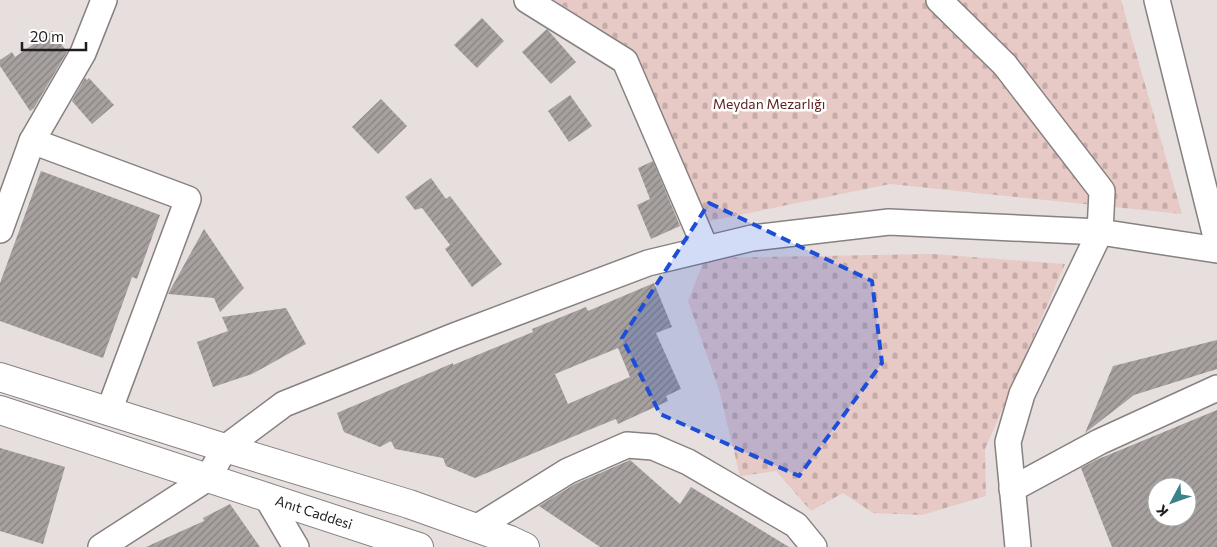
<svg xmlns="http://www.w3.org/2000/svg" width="1217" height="547" viewBox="0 0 1217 547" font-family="Commissioner,sans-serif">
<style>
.cemetery{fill:url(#cemetery-stones)}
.building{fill:url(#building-hatch);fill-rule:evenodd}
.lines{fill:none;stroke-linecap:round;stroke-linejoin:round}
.minor-casing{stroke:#878180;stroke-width:28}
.major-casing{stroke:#878180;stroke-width:30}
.minor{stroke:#fff;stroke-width:25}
.major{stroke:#fff;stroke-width:28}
.marked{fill:#1d4ed8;fill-opacity:0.2;stroke:#1d4ed8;stroke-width:4;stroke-dasharray:10 6;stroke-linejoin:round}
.labels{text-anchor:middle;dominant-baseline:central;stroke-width:5;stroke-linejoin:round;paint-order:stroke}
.park-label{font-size:14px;fill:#5e2421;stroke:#fff}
.street-label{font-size:14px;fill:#1f1d1d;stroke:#fff}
</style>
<defs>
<pattern id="cemetery-stones" width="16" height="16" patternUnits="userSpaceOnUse" patternTransform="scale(1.25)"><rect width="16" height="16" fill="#e7c9c5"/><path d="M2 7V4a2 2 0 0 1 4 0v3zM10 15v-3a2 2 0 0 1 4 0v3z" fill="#c6aca9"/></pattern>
<pattern id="building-hatch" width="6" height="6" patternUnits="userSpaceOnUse" patternTransform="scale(1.25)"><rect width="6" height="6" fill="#a6a09f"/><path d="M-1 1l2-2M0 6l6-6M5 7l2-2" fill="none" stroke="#878281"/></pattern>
</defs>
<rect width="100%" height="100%" fill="#e6dfde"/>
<!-- cemetery -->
<g class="cemetery">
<polygon points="554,0 1121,0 1182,214 890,184 705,222 636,51"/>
<polygon points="932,254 1065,264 985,449 986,496 922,515 873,513 843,493 811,511 776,471 740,476 719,390 688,301 705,258"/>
</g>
<!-- building -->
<g class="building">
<polygon points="482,18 504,41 477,68 454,45"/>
<polygon points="547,29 576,62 551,84 522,52"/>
<polygon points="52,31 67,52 34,108 30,111 0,66 0,60 12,52 15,57"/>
<polygon points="85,78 87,80 89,78 114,105 92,124 72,101"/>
<polygon points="570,95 592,126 569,142 548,111"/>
<polygon points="381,99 407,126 378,154 352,127"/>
<polygon points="653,161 680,226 651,239 637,205 650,199 638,168"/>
<polygon points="41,171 160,215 137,279 132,277 103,358 0,321 0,283"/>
<polygon points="431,178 446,199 450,196 502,264 472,287 445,249 450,245 422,208 415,210 405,197"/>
<polygon points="204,229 244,288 220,312 214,298 168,294"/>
<path d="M654,283L672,327L656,333L681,389L666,396L668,401L618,424L616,419L596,427L475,478L446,466L443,458L395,449L391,441L380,447L344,432L337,413L453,363V365L533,332L532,329L586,307L588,311ZM618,348L630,377L568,404L555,374Z"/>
<polygon points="286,308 306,344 252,374 213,387 197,342 228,331 222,317"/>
<polygon points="1217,340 1217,369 1134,395 1085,433 1113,366"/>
<path d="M1217,410V547H1112L1081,468L1096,460ZM1157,487H1187V517H1157Z"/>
<polygon points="0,448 65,467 43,544 0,531"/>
<polygon points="630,460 680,504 691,487 789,547 600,547 539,506 575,484"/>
<polygon points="230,504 260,547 146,547 204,521 203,518"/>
</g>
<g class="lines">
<defs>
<g id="minor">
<polyline points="527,0 625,61 706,249"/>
<polyline points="939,0 1005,65 1102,191 1100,232 1022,394 1008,442 1018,547"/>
<polyline points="1157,0 1217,241"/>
<polyline points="32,141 83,53 104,0"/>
<polyline points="0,230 32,141 188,199 109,411"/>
<polyline points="1012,489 1099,442 1217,388"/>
<polyline points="266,496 296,547"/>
<polyline points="476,528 568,471 627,445 653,447 688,462 796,525 814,547"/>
<polyline points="101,547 208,478 225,448 284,404 454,336 648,263 752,238 889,222 1100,232 1217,250"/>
</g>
<g id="major">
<polyline points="0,377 225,448 409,504 510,540 525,547"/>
<polyline points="0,410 419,547"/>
</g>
</defs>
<!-- minor casing -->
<use href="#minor" class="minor-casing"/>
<!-- major casing -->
<use href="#major" class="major-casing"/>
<!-- minor -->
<use href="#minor" class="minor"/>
<!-- major -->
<use href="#major" class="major"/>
</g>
<!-- marked area -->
<path class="marked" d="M709,203L872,281L882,363L799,476L660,414L622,338Z"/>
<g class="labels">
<!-- park labels -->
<g class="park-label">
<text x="769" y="103">Meydan Mezarlığı</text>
</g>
<!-- street labels -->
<g class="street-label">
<text transform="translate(314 512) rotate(18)">Anıt Caddesi</text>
</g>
</g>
<!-- north arrow -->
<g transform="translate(1172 502) rotate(229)"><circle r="24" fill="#ffffff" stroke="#a5a5a5"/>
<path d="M0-4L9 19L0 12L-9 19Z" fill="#3b828a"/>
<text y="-8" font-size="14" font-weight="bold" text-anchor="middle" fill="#1f1d1d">K</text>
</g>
<!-- scale -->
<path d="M22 42v8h64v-8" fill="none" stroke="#1f1d1d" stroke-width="2.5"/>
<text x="30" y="42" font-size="15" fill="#1f1d1d" stroke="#ffffff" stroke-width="4" paint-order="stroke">20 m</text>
</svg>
